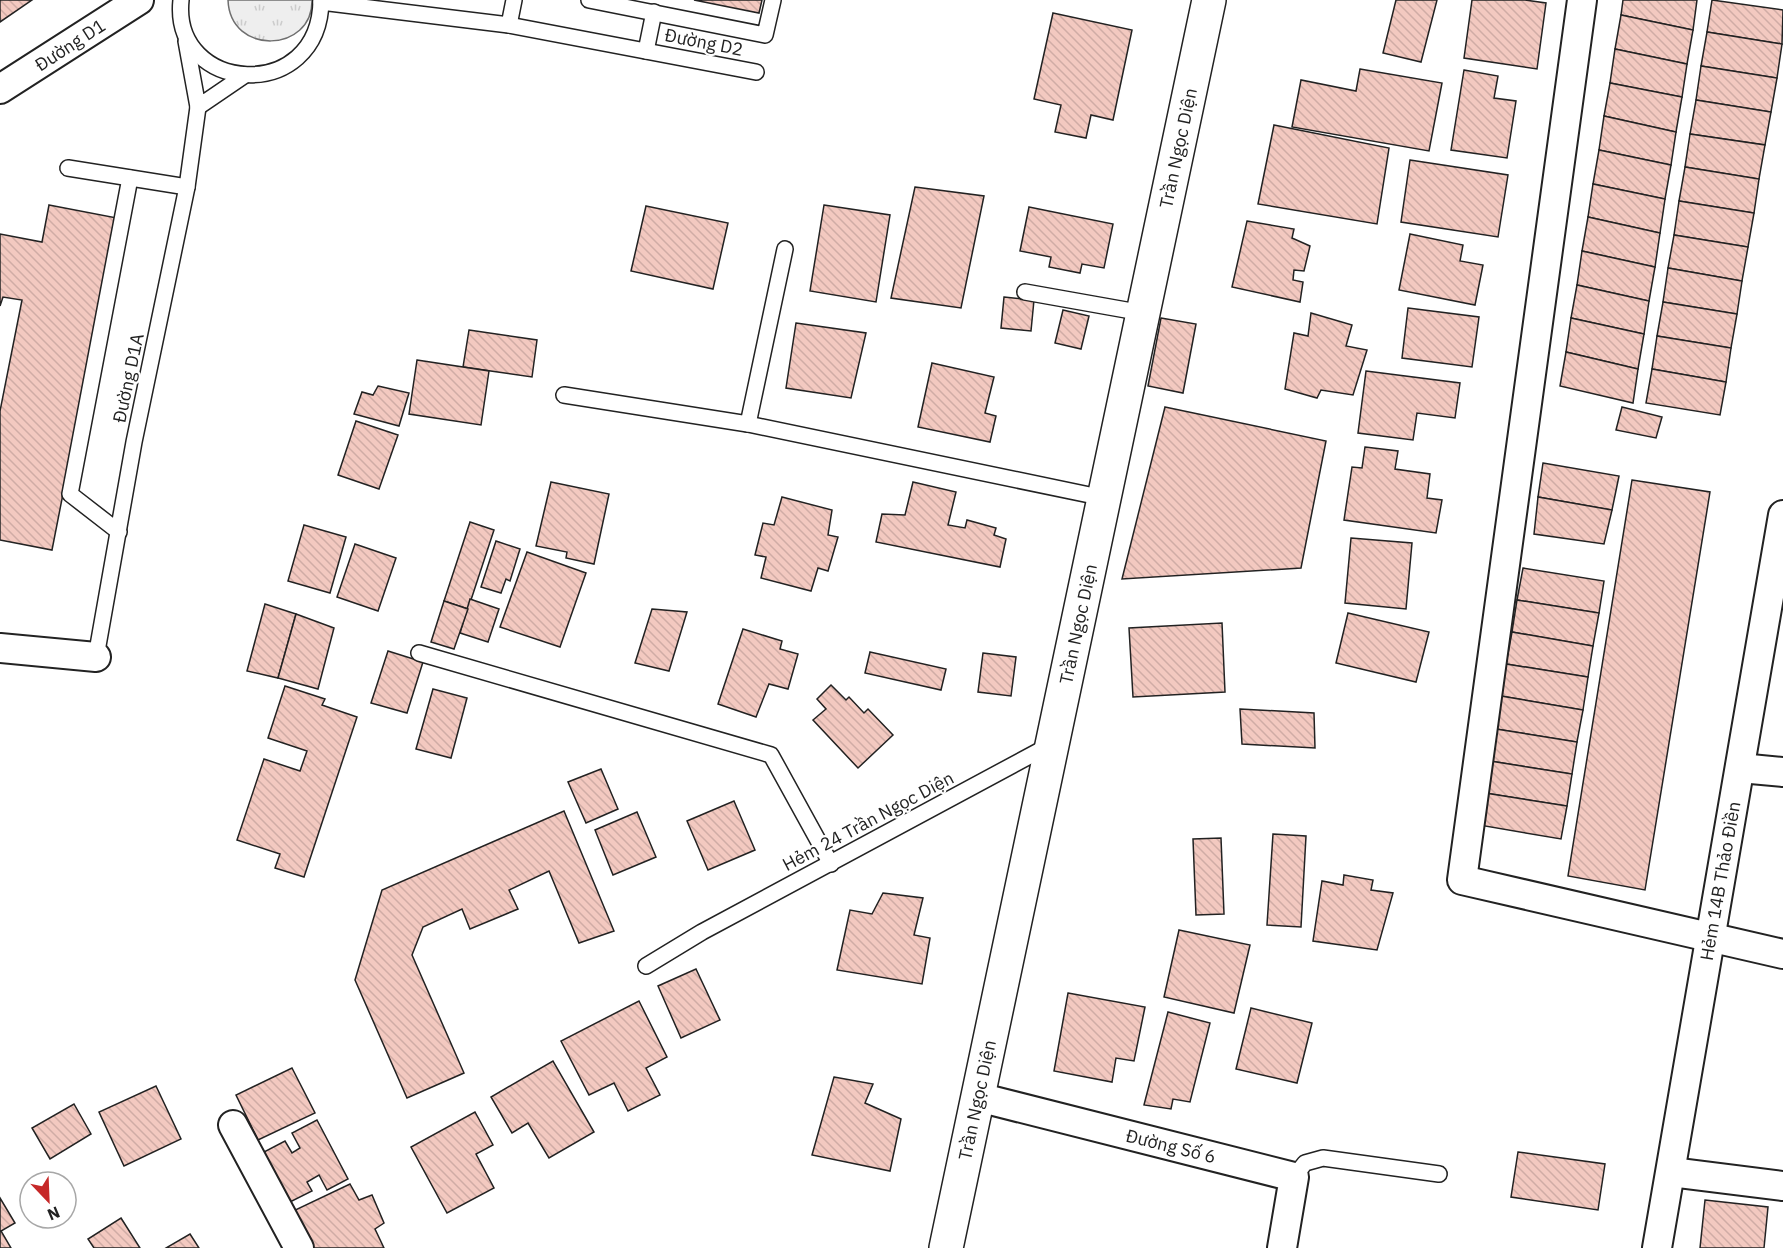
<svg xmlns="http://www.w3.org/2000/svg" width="1783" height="1248" viewBox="0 0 1783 1248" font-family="'IBM Plex Sans',sans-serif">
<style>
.grass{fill:url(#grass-tufts);stroke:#6f6f6f;stroke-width:1.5}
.building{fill:url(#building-back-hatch);stroke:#222;stroke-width:1.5}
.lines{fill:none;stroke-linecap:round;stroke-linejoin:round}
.lane-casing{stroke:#222;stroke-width:18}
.street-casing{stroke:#222;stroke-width:32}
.secondary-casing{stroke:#222;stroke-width:36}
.lane{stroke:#fff;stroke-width:15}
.street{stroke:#fff;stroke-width:28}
.secondary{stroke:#fff;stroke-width:33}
.labels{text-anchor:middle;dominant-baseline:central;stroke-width:4.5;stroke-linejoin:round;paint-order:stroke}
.street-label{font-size:18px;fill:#222;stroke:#fff}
</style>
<defs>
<pattern id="grass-tufts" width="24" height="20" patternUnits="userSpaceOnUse" patternTransform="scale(1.5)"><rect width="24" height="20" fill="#eee"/><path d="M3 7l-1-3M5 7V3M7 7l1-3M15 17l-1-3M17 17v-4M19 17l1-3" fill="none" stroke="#ccc"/></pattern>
<pattern id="building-back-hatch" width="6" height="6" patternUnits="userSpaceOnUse" patternTransform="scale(1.5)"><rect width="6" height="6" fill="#f3c9c0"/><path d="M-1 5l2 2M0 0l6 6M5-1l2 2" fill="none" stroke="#d0aca5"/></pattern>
</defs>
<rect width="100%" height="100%" fill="#fff"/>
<!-- grass -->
<path class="grass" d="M228,0H312C313,53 230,56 228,0Z"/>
<!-- building -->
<g class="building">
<polygon points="0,0 32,0 0,22"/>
<polygon points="694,0 762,0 759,13"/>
<polygon points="1396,0 1437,0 1421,62 1383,53"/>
<polygon points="1472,0 1525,0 1546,3 1537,69 1464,58"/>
<polygon points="1623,0 1697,0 1693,30 1621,15"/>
<polygon points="1712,0 1783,10 1782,44 1707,32"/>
<polygon points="1053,13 1132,30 1113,120 1091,115 1086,138 1055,132 1061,105 1034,99"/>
<polygon points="1621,15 1693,30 1687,64 1615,49"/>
<polygon points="1707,32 1782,44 1777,78 1701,66"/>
<polygon points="1615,49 1687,64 1682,97 1610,83"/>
<polygon points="1701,66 1777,78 1771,112 1696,100"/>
<polygon points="1360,69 1442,83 1429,151 1292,127 1301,80 1356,91"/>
<polygon points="1464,70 1498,76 1494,98 1516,101 1507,158 1451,150"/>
<polygon points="1610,83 1682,97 1676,132 1604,116"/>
<polygon points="1696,100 1771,112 1765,145 1690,134"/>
<polygon points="1604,116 1676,132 1671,165 1599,150"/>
<polygon points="1274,125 1389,148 1377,224 1258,204"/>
<polygon points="1690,134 1765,145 1759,179 1685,167"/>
<polygon points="1599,150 1671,165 1665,199 1593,184"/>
<polygon points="1410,160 1508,175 1498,237 1401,222"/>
<polygon points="1685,167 1759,179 1754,213 1679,201"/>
<polygon points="1593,184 1665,199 1660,233 1588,217"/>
<polygon points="915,187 984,196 961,308 891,298"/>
<polygon points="1679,201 1754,213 1748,247 1674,235"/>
<polygon points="49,205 117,218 52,550 0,540 0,411 22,300 3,297 0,306 0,234 42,242"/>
<polygon points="824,205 890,215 876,302 810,291"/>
<polygon points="646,206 728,223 713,289 631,271"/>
<polygon points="1029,207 1113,224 1104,268 1082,264 1080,273 1049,267 1051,257 1020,251"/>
<polygon points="1588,217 1660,233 1655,267 1582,251"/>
<polygon points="1247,221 1294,229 1292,238 1310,246 1304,271 1294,270 1293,280 1303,282 1300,302 1232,287"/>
<polygon points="1410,234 1463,245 1460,261 1483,265 1475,305 1399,290"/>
<polygon points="1674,235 1748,247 1742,281 1668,268"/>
<polygon points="1582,251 1655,267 1649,301 1577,285"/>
<polygon points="1668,268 1742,281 1737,314 1663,302"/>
<polygon points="1577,285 1649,301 1644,334 1571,318"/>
<polygon points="1004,297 1034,300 1031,331 1001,328"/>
<polygon points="1663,302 1737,314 1731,348 1657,336"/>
<polygon points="1408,308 1479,317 1472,367 1402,358"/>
<polygon points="1063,310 1089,316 1081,349 1055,343"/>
<polygon points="1311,313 1352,325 1346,346 1367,350 1353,395 1321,390 1317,398 1285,389 1294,333 1308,336"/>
<polygon points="1161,318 1196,324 1183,393 1148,386"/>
<polygon points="1571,318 1644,334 1638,369 1566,352"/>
<polygon points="796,323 866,333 851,398 786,388"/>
<polygon points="469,330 537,340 532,377 463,367"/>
<polygon points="1657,336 1731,348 1726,382 1652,369"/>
<polygon points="1566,352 1638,369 1633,403 1560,386"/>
<polygon points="417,360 489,371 481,425 409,414"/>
<polygon points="932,363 994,377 985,413 996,416 990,442 918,427"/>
<polygon points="1652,369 1726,382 1720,415 1646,403"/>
<polygon points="1366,371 1460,383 1455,418 1417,413 1413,440 1358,433"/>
<polygon points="378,386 409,393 399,426 354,414 362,392 373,395"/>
<polygon points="1165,407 1326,441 1301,568 1122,579"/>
<polygon points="1622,407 1662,417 1656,438 1616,430"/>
<polygon points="356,421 398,435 379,489 338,475"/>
<polygon points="1365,447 1398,451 1395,469 1430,474 1427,498 1442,500 1436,533 1344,520 1352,467 1362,468"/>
<polygon points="1543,463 1619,476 1612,510 1538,497"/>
<polygon points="1632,480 1710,492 1645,890 1568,876"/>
<polygon points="551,482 609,494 594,564 566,558 567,552 536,546"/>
<polygon points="913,482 956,492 948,525 965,528 967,520 996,528 994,535 1006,539 1000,567 876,542 882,514 905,515"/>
<polygon points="782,497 832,510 828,535 838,537 828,571 818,568 811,591 761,578 766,557 755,555 763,523 774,525"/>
<polygon points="1538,497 1612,510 1604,544 1534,534"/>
<polygon points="470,522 494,530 468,609 444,601"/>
<polygon points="304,525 346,537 330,593 288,581"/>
<polygon points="1351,538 1412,543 1406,609 1345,603"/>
<polygon points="496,541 520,549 510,581 506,579 501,593 481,587"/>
<polygon points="355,544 396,558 378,611 337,597"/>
<polygon points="527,552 586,573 560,647 500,627"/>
<polygon points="1523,568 1604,581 1599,613 1517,600"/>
<polygon points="470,599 499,609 488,642 460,633"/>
<polygon points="1517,600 1599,613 1593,646 1512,632"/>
<polygon points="444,601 468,609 454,649 431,642"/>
<polygon points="265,604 296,614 278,678 247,671"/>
<polygon points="652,609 687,612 669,671 635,663"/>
<polygon points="1348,613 1429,632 1416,682 1336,663"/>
<polygon points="296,614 334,628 318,689 278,678"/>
<polygon points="1222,623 1225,692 1133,697 1129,628"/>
<polygon points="743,629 782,641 780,649 798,654 788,689 769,684 756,717 718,704"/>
<polygon points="1512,632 1593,646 1588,677 1506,664"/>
<polygon points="388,651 423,662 407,713 371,703"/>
<polygon points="870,652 946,669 941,690 865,673"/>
<polygon points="983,653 1016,657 1011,696 978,692"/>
<polygon points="1506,664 1588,677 1583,710 1501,696"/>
<polygon points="831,685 846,700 849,697 864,713 868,709 893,735 858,768 813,720 826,709 817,699"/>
<polygon points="285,686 325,699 322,705 357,717 304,877 275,868 280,854 237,840 264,759 300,771 307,751 268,738"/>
<polygon points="433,689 467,698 451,758 416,749"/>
<polygon points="1501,696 1583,710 1577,742 1496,729"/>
<polygon points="1240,709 1314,713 1315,748 1242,744"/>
<polygon points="1496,729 1577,742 1572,774 1490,761"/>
<polygon points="1490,761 1572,774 1567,806 1485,793"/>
<polygon points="601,769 618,809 586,823 568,782"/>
<polygon points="1485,793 1567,806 1561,839 1479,825"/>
<polygon points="734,801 755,850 708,870 687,821"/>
<polygon points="564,811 614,931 579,943 549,871 509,890 518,909 470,929 462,909 423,927 412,955 464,1073 407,1098 355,980 382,890"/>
<polygon points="637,812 656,857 613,875 595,830"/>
<polygon points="1273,834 1306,836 1301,927 1267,925"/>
<polygon points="1221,838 1224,914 1196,915 1193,839"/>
<polygon points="1344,875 1373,880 1371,890 1393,893 1377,950 1313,941 1322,881 1343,885"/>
<polygon points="883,893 923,898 914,935 930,938 922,984 837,970 850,910 872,914"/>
<polygon points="1179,930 1250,945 1234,1013 1164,997"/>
<polygon points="696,969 720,1020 681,1038 658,986"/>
<polygon points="1068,993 1145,1007 1134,1061 1116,1058 1112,1082 1054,1071"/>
<polygon points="639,1001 667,1057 646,1068 660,1095 628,1111 614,1083 589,1095 561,1041"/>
<polygon points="1251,1008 1312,1023 1297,1083 1236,1069"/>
<polygon points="1168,1012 1210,1023 1190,1102 1173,1099 1171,1109 1144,1105"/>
<polygon points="553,1061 594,1132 549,1158 528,1123 512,1133 491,1097"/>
<polygon points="292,1068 315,1113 258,1140 236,1095"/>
<polygon points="834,1077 873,1084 865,1103 901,1119 890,1171 812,1155"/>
<polygon points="156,1086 181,1139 124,1166 99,1112"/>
<polygon points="74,1104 91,1134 50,1159 32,1128"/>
<polygon points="475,1112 493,1145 476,1154 494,1188 447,1213 411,1147"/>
<polygon points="317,1120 348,1179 327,1190 319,1175 307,1182 312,1191 288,1203 262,1153 285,1141 292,1153 300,1148 292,1133"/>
<polygon points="1518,1152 1605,1164 1598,1210 1511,1197"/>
<polygon points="350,1184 359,1200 372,1195 384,1223 375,1229 384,1248 308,1248 291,1212"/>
<polygon points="0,1198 15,1223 1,1231 11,1248 0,1248"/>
<polygon points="1705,1200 1768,1207 1764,1248 1700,1248"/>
<polygon points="121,1218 140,1248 94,1248 88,1239"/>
<polygon points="190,1234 199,1248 166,1248"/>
</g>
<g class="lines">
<defs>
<g id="lane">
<path d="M181,0C171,94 320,105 321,0"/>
<polyline points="589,0 765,35 773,0"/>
<polyline points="321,2 509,25 756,72"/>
<polyline points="509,25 514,0"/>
<polyline points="186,41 198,107 245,75"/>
<polyline points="646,51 654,12"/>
<polyline points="68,168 187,187"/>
<polyline points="1025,292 1143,313"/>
<polyline points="564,395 748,424 1104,498"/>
<polyline points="748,424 785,249"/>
<polyline points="119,532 70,494 130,178"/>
<polyline points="419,653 771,755 831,864"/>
<polyline points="96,657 134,442 187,187 198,107"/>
<polyline points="646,966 702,932 1050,745"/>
<polyline points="1294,1177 1305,1163 1323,1158 1439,1174"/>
</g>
<g id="street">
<polyline points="1582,0 1462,880 1783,954"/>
<polyline points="0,89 139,0"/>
<polyline points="0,648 96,657"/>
<polyline points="1740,768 1783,772"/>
<polyline points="978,1097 1294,1177 1282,1248"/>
<polyline points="233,1125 299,1248"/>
<polyline points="1671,1172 1783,1186"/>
<polyline points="1657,1248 1783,515"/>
</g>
<polyline id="secondary" points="946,1248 1209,0"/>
</defs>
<!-- lane casing -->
<use href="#lane" class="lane-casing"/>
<!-- street casing -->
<use href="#street" class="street-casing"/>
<!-- secondary casing -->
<use href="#secondary" class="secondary-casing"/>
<!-- lane -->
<use href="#lane" class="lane"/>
<!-- street -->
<use href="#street" class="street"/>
<!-- secondary -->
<use href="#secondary" class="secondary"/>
</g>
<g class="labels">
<!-- street labels -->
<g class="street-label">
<text transform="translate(704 42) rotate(11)">Đường D2</text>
<text transform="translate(70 45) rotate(-33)">Đường D1</text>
<text transform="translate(1178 148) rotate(-78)">Trần Ngọc Diện</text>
<text transform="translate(128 378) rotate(-78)">Đường D1A</text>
<text transform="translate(1078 624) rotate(-78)">Trần Ngọc Diện</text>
<text transform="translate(868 821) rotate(-28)">Hẻm 24 Trần Ngọc Diện</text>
<text transform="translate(1720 881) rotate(-80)">Hẻm 14B Thảo Điền</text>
<text transform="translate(977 1100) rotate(-78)">Trần Ngọc Diện</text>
<text transform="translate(1171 1146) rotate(14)">Đường Số 6</text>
</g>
</g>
<!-- north arrow -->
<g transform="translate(48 1200) rotate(157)"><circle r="28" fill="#ffffff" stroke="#a7a7a7" stroke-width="1.5"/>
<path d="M0-4.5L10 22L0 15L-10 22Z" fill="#c62828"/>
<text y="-9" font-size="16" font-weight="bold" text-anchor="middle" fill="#222222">N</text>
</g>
</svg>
